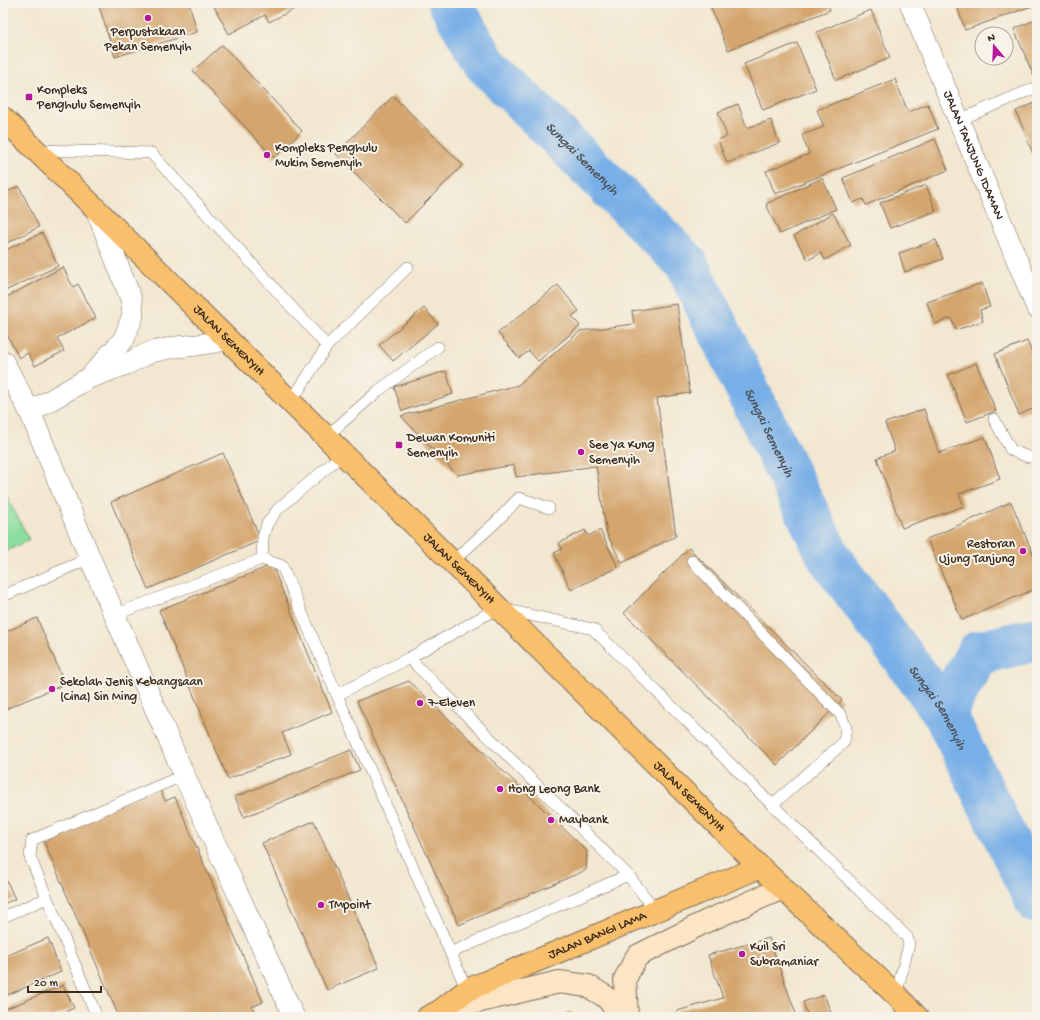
<svg xmlns="http://www.w3.org/2000/svg" width="1040" height="1020" viewBox="0 0 1040 1020" font-family="'Gochi Hand',sans-serif">
<style>
.green{fill:#8bdd9e;stroke:#63845e}
.lines{fill:none;stroke-linecap:round;stroke-linejoin:round}
.river{stroke:#78afe7;stroke-width:44}
.building{fill:#d4a66e}
.lane-casing{stroke:#7b6c5c;stroke-width:12}
.street-casing{stroke:#7b6c5c;stroke-width:22}
.secondary-casing{stroke:#7b6c5c;stroke-width:24}
.primary-casing{stroke:#7b6c5c;stroke-width:24}
.lane{stroke:#fff;stroke-width:11}
.street{stroke:#fff;stroke-width:21}
.secondary{stroke:#fce5c4;stroke-width:22}
.primary{stroke:#f8bf6c;stroke-width:22}
.poi-dot{fill:#b5179e;stroke:#f7f3e8;stroke-width:1.5}
.labels{text-anchor:middle;dominant-baseline:central;stroke-width:4;stroke-linejoin:round;paint-order:stroke}
.poi-label{font-size:13px;fill:#3b2a1e;stroke:#f7f3e8;text-anchor:start}
.street-label{font-size:13px;fill:#3b2a1e;stroke:#f7f3e8}
.water-label{font-size:14px;font-style:italic;fill:#4d525a;stroke:#f7f3e8}
</style>
<rect width="100%" height="100%" fill="#f7f3e8"/>
<filter id="ink" filterUnits="userSpaceOnUse"><feTurbulence type="fractalNoise" baseFrequency=".025" numOctaves="2"/><feDisplacementMap in="SourceGraphic" scale="8" xChannelSelector="R" yChannelSelector="G"/><feConvolveMatrix kernelMatrix="1 2 1 2 8 2 1 2 1" color-interpolation-filters="sRGB"/></filter>
<filter id="wash" filterUnits="userSpaceOnUse"><feTurbulence type="fractalNoise" baseFrequency=".012" numOctaves="4" result="noise"/><feDisplacementMap in="SourceGraphic" scale="16" xChannelSelector="R" yChannelSelector="G"/><feGaussianBlur stdDeviation="0.9" result="paint"/><feColorMatrix in="noise" values="0 0 0 0 0 0 0 0 0 0 0 0 0 0 0 0 0 1.4 0 .05"/><feComposite in="paint" operator="in"/></filter>
<g filter="url(#wash)">
<rect width="100%" height="100%" fill="#f2e7d0"/>
<!-- green -->
<polygon class="green" points="3,488 29,540 3,553"/>
<g class="lines">
<!-- river -->
<g class="river">
<path id="s1" d="M450,3L485,63L686,263L829,557L944,712L1037,902"/>
<polyline points="944,712 978,653 1037,639"/>
</g>
</g>
<g id="blocks">
<!-- building -->
<g class="building">
<polygon points="98,3 189,3 197,32 115,57"/>
<polygon points="212,3 296,3 298,7 269,22 265,15 229,34"/>
<polygon points="709,3 827,3 830,10 728,50"/>
<polygon points="956,3 1031,3 1032,6 965,30"/>
<polygon points="871,10 890,58 836,80 817,32"/>
<polygon points="1037,19 1037,78 1035,79 1014,29"/>
<polygon points="797,43 816,89 763,110 744,64"/>
<polygon points="222,45 302,131 274,158 193,71"/>
<polygon points="895,79 908,112 928,104 938,129 775,194 766,171 809,154 802,135 824,127 817,110"/>
<polygon points="393,96 463,165 405,223 336,154"/>
<polygon points="1037,102 1037,164 1016,111"/>
<polygon points="738,104 747,128 771,120 779,143 727,163 718,140 727,136 718,112"/>
<polygon points="935,139 948,170 866,205 863,199 853,203 843,178"/>
<polygon points="822,178 836,209 780,234 766,204"/>
<polygon points="926,185 936,211 890,228 880,203"/>
<polygon points="19,186 39,227 3,245 3,194"/>
<polygon points="833,213 851,245 825,260 821,253 808,260 794,236"/>
<polygon points="42,233 58,266 3,292 3,251"/>
<polygon points="936,240 943,259 905,272 899,253"/>
<polygon points="63,267 73,287 78,284 96,318 57,338 64,351 35,366 28,353 19,358 3,327 3,299"/>
<polygon points="982,283 990,307 980,310 983,321 956,330 951,318 935,324 927,302"/>
<polygon points="558,285 579,311 572,316 580,326 538,361 529,351 519,358 498,333"/>
<polygon points="677,304 690,393 657,398 676,536 622,563 607,534 596,466 516,477 514,465 457,475 401,416 518,385 580,331 634,324 632,311"/>
<polygon points="424,308 438,324 393,361 379,345"/>
<polygon points="1027,341 1037,364 1037,407 1019,415 995,354"/>
<polygon points="976,363 996,411 967,422 948,375"/>
<polygon points="446,371 453,394 402,411 394,387"/>
<polygon points="924,409 939,453 985,437 1000,479 959,494 964,506 902,528 877,458 895,451 885,423"/>
<polygon points="223,453 261,540 148,589 111,502"/>
<polygon points="1011,502 1037,563 1037,588 962,620 927,539"/>
<polygon points="585,530 588,536 600,530 618,567 571,590 554,553 562,549 559,543"/>
<polygon points="689,548 842,700 777,765 624,613"/>
<polygon points="272,565 332,712 282,733 291,754 228,779 159,610"/>
<polygon points="37,618 65,684 3,710 3,633"/>
<polygon points="409,681 587,851 586,870 459,925 357,701"/>
<polygon points="351,750 360,770 244,817 235,797"/>
<polygon points="159,787 165,801 175,797 263,1002 252,1007 256,1017 119,1017 42,837"/>
<polygon points="314,821 379,968 327,990 262,843"/>
<polygon points="5,877 15,899 3,904 3,878"/>
<polygon points="48,938 61,972 3,997 3,957"/>
<polygon points="769,938 797,1017 678,1017 677,1011 723,998 708,955"/>
<polygon points="63,985 74,1008 53,1017 3,1017 3,1010"/>
<polygon points="824,995 833,1017 808,1017 803,1002"/>
<polygon points="571,1011 578,1017 555,1017"/>
</g>
</g>
</g>
<g filter="url(#ink)">
<use href="#blocks" fill-opacity="0" stroke="#7b6c5c" stroke-width="1"/>
<g class="lines">
<defs>
<g id="lane">
<polyline points="959,120 1037,87"/>
<polyline points="37,150 151,153 327,346 291,402"/>
<polyline points="327,346 408,267"/>
<polyline points="994,419 1011,450 1028,457 1037,457"/>
<polyline points="326,437 378,391 438,347"/>
<polyline points="262,559 263,537 267,524 278,509 343,454"/>
<polyline points="692,561 841,715 846,728 844,742 772,805"/>
<polyline points="452,562 496,522 519,498 549,508"/>
<polyline points="3,596 90,558"/>
<polyline points="114,615 262,559 282,566 337,695 409,658 498,608 593,629 907,937 909,944 896,995"/>
<polyline points="409,658 628,875 656,911"/>
<polyline points="337,695 467,990"/>
<polyline points="3,917 47,898"/>
<polyline points="450,953 628,875"/>
<polyline points="97,1017 30,857 32,840 184,775"/>
</g>
<g id="street">
<path id="s2" d="M910,3L1037,308"/>
<polyline points="3,361 30,412 90,558 184,775 294,1017"/>
<polyline points="92,375 124,339 133,315 131,299 96,209"/>
<polyline points="30,412 89,378 127,364 151,352 176,347 197,345 228,340"/>
</g>
<g id="secondary">
<polyline points="440,1011 559,982 588,986 606,997 622,1017"/>
<polyline points="627,1017 625,979 637,956 707,921 783,888"/>
</g>
<g id="primary">
<path id="s3" d="M3,118L96,209L760,867L896,995L917,1017"/>
<path id="s4" d="M428,1017L440,1011L467,990L760,867"/>
</g>
</defs>
<!-- lane casing -->
<use href="#lane" class="lane-casing"/>
<!-- street casing -->
<use href="#street" class="street-casing"/>
<!-- secondary casing -->
<use href="#secondary" class="secondary-casing"/>
<!-- primary casing -->
<use href="#primary" class="primary-casing"/>
<!-- lane -->
<use href="#lane" class="lane"/>
<!-- street -->
<use href="#street" class="street"/>
<!-- secondary -->
<use href="#secondary" class="secondary"/>
<!-- primary -->
<use href="#primary" class="primary"/>
</g>
</g>
<!-- markers -->
<g class="poi-dot">
<circle cx="148" cy="18" r="4"/>
<rect x="25" y="93" width="8" height="8" rx="2"/>
<circle cx="267" cy="155" r="4"/>
<rect x="395" y="441" width="8" height="8" rx="2"/>
<circle cx="581" cy="452" r="4"/>
<circle cx="1023" cy="551" r="4"/>
<circle cx="52" cy="689" r="4"/>
<circle cx="420" cy="703" r="4"/>
<circle cx="500" cy="789" r="4"/>
<circle cx="551" cy="820" r="4"/>
<circle cx="321" cy="905" r="4"/>
<circle cx="742" cy="954" r="4"/>
</g>
<g class="labels">
<!-- poi labels -->
<g class="poi-label">
<text x="148" y="32" text-anchor="middle">Perpustakaan<tspan x="148" dy="15">Pekan Semenyih</tspan></text>
<text x="37" y="90">Kompleks<tspan x="37" dy="15">Penghulu Semenyih</tspan></text>
<text x="275" y="148">Kompleks Penghulu<tspan x="275" dy="15">Mukim Semenyih</tspan></text>
<text x="407" y="438">Dewan Komuniti<tspan x="407" dy="15">Semenyih</tspan></text>
<text x="589" y="445">See Ya Kung<tspan x="589" dy="15">Semenyih</tspan></text>
<text x="1015" y="544" text-anchor="end">Restoran<tspan x="1015" dy="15">Ujung Tanjung</tspan></text>
<text x="60" y="682">Sekolah Jenis Kebangsaan<tspan x="60" dy="15">(Cina) Sin Ming</tspan></text>
<text x="428" y="703">7-Eleven</text>
<text x="508" y="789">Hong Leong Bank</text>
<text x="559" y="820">Maybank</text>
<text x="329" y="905">TMpoint</text>
<text x="750" y="947">Kuil Sri<tspan x="750" dy="15">Subramaniar</tspan></text>
</g>
<!-- street labels -->
<g class="street-label">
<text stroke="none"><textPath href="#s2" startOffset="165">JALAN TANJUNG IDAMAN</textPath></text>
<text stroke="none"><textPath href="#s3" startOffset="317">JALAN SEMENYIH</textPath></text>
<text stroke="none"><textPath href="#s3" startOffset="641">JALAN SEMENYIH</textPath></text>
<text stroke="none"><textPath href="#s3" startOffset="965">JALAN SEMENYIH</textPath></text>
<text stroke="none"><textPath href="#s4" startOffset="189">JALAN BANGI LAMA</textPath></text>
</g>
<!-- water labels -->
<g class="water-label">
<text stroke="none"><textPath href="#s1" startOffset="206">Sungai Semenyih</textPath></text>
<text stroke="none"><textPath href="#s1" startOffset="542">Sungai Semenyih</textPath></text>
<text stroke="none"><textPath href="#s1" startOffset="866">Sungai Semenyih</textPath></text>
</g>
</g>
<!-- margin -->
<rect width="1040" height="1020" fill="none" stroke="#f7f3e8" stroke-width="16"/>
<!-- north arrow -->
<g transform="translate(994 46) rotate(341)"><circle r="19" fill="#f7f3e8" stroke="#aca397"/>
<path d="M0-3L7 15L0 10L-7 15Z" fill="#b5179e"/>
<text y="-6" font-size="11" font-weight="bold" text-anchor="middle" fill="#3b2a1e">N</text>
</g>
<!-- scale -->
<path d="M28 986v6h73v-6" fill="none" stroke="#3b2a1e" stroke-width="2"/>
<text x="34" y="986" font-size="12" fill="#3b2a1e" stroke="#f7f3e8" stroke-width="3" paint-order="stroke">20 m</text>
</svg>
